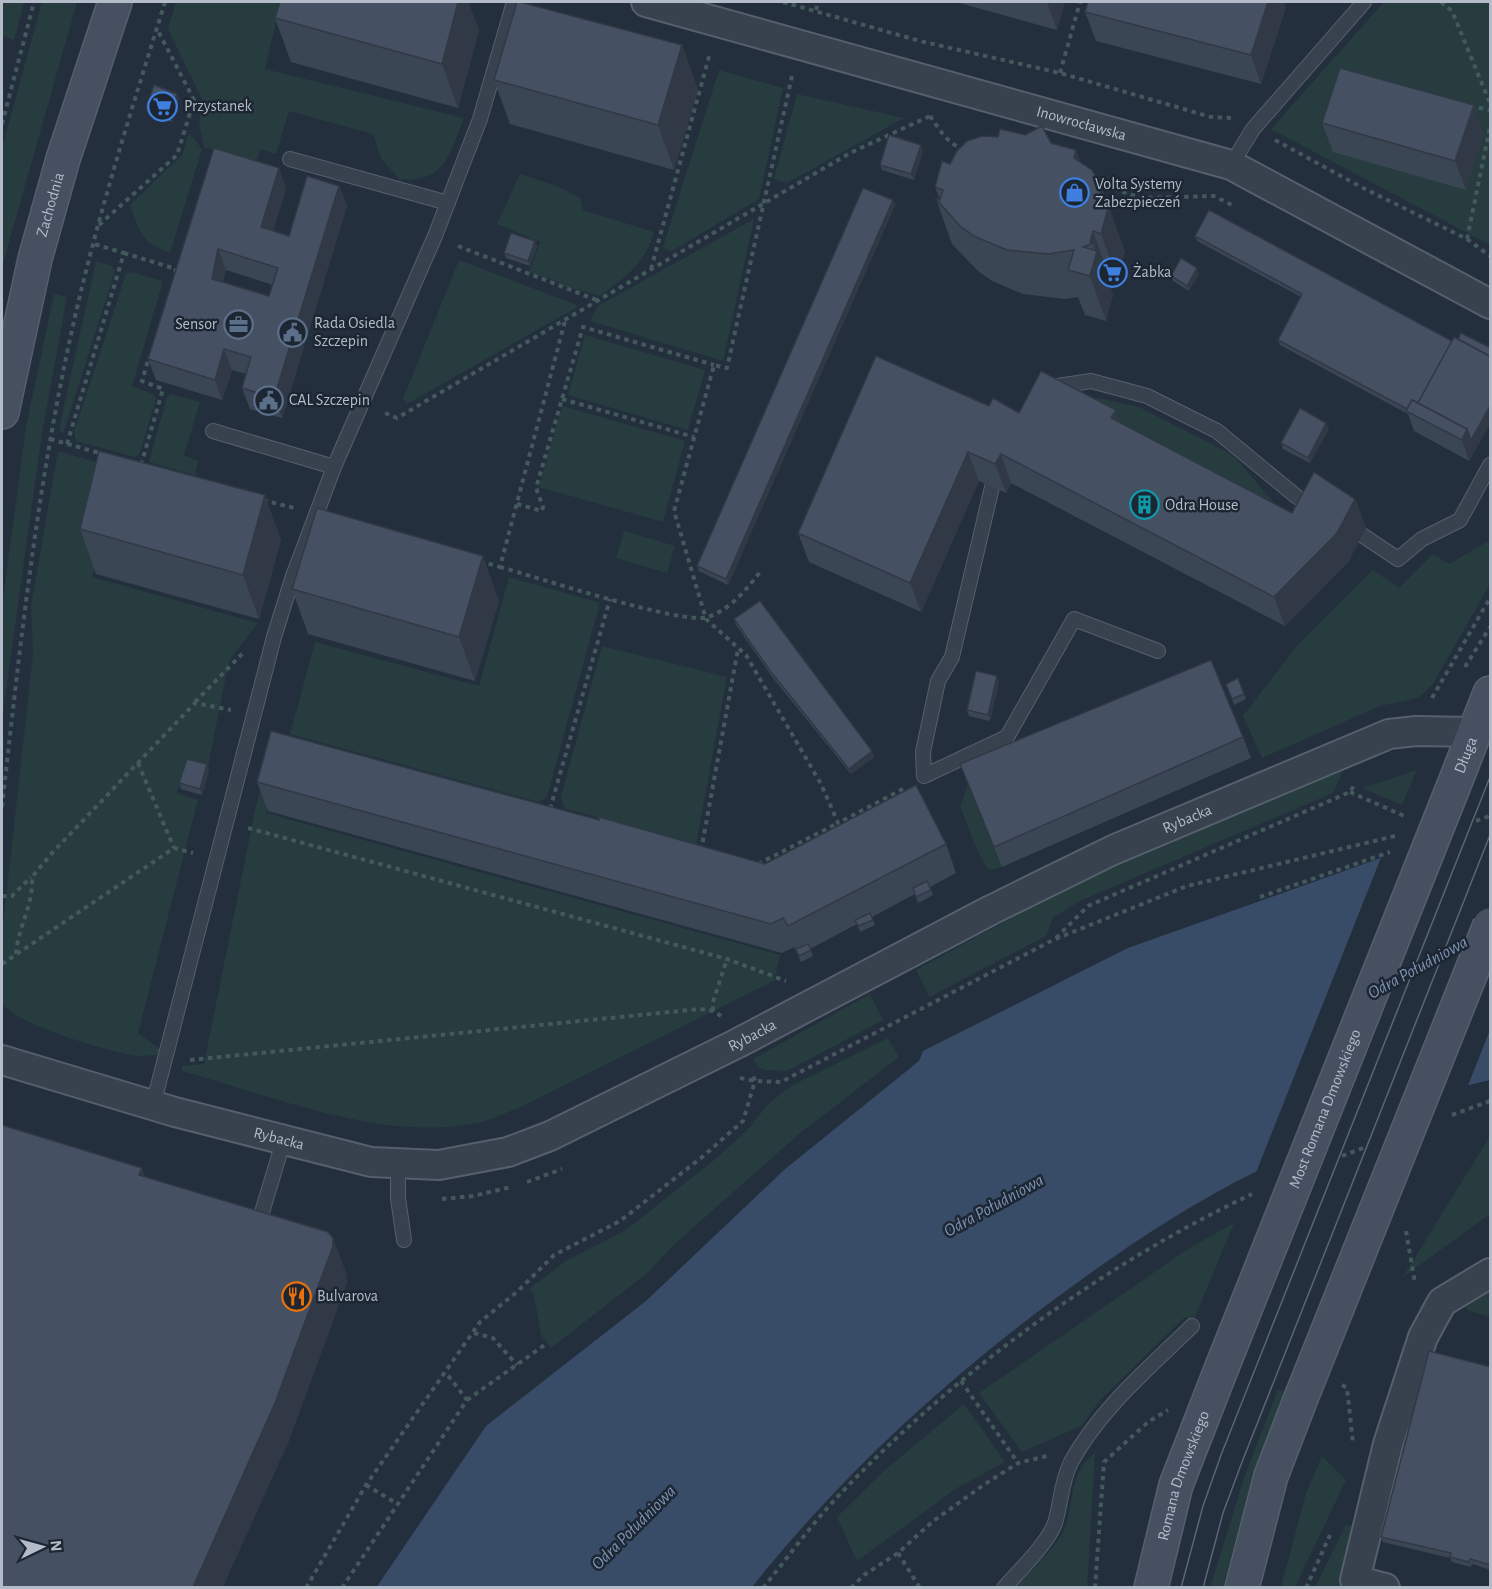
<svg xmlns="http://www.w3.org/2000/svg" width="1492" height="1589" viewBox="0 0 1492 1589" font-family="'Alegreya Sans',sans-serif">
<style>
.green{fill:#263c3f}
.water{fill:#394c67}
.pier{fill:#242f3e}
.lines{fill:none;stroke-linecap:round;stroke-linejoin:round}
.lane-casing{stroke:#565f6c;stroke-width:16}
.street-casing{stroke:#565f6c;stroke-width:32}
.secondary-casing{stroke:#565f6c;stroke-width:36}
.path{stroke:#44595c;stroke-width:4;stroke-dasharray:4.5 4.5;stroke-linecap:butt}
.lane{stroke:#38414e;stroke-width:14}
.street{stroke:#38414e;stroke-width:28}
.secondary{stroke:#465061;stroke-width:33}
.tram{stroke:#5a6575;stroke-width:1.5}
.secondary-bridge-casing{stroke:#565f6c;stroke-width:36;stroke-linecap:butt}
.secondary-bridge{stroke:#465061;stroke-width:33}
.wall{fill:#3b4654;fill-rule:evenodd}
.shaded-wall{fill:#303945}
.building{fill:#455162;stroke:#303945;stroke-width:1.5;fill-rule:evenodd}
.labels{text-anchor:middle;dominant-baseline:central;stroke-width:5;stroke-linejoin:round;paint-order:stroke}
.poi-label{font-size:16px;fill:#b4bcc9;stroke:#1d2633;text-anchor:start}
.street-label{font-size:16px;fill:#b4bcc9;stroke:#1d2633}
.water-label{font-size:18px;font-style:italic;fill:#7c92b1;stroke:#1d2633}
</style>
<rect width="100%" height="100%" fill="#242f3e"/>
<!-- green -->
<g class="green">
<polygon points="2,2 24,2 14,40 2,35"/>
<polygon points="42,2 77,2 2,267 2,148"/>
<path d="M176,2H281L265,69L464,118C450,153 445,184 399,179L381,158L373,134L289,111L276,154L261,149L256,162L204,147L199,123L203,101L168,29Z"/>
<polygon points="1384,2 1490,2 1490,245 1271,129"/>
<polygon points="719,70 783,88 759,199 670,252 663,247"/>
<polygon points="797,94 904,118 787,183 774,179"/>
<path d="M189,133L202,149L170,253C141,242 140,233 130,205L182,155Z"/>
<path d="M520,174L557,186L580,198L583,210L654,232C644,266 627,275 600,296L559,285V282L529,272L540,242L497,224Z"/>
<polygon points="754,219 723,361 590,321 598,306"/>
<polygon points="459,260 579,306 407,404 403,399"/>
<polygon points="96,261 112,266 115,271 63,434 59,429"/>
<polygon points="132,272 163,281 132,386 153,394 156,399 139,455 134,457 76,441 74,432 126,274"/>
<polygon points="54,294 67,297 42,433 2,719 2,606 26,427"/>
<polygon points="585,335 705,370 688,430 568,395"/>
<polygon points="171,394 200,402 184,455 198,461 195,475 149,462 167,397"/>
<polygon points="1099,398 1139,407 1233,455 1285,516 1071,400"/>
<polygon points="562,406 685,441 663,522 539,487"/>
<path d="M58,451L120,469L92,577L258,623L229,661L208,767L186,761L177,793L198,800L138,1033L161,1050L159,1055C150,1055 140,1057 131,1055C102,1049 15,1025 2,1002V934L33,654L31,606Z"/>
<polygon points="624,531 675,546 667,573 616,558"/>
<polygon points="1490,540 1490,584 1433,684 1418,698 1380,706 1262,758 1243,716 1295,648 1373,570 1399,588 1433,554 1449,564"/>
<polygon points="509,577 600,603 547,797 539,802 290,734 315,642 479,686"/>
<polygon points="602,646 727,677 696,845 564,808 561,797"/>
<path d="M281,756L266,813L780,955L774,981L516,1109C504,1113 493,1119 481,1122C388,1144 272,1096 182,1071V1066L204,1064L254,815L268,757Z"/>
<polygon points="1344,770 1333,793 1080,901 1053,918 1046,936 929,997 916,970 1094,873"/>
<polygon points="1417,770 1402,805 1362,788"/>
<polygon points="968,785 1002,867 991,870 986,867 975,845 960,806"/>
<polygon points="870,994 883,1020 787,1071 764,1070 758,1067 753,1059"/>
<polygon points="888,1038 899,1057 799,1134 677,1242 645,1275 551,1348 541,1335 534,1295 529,1289 566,1261 626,1230 718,1157 750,1127 768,1104 791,1086"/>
<polygon points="1490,1136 1490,1214 1403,1277"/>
<polygon points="1234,1223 1193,1322 1185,1317 1101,1399 1081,1426 1022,1452 979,1393 1188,1249"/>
<polygon points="1490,1291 1490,1317 1469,1311 1464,1306"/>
<polygon points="1278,1389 1286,1392 1252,1481 1223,1587 1210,1588 1244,1478"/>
<polygon points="964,1404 1005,1462 957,1488 857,1561 837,1517 883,1472"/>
<path d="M1095,1453L1087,1587H1016C1029,1572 1053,1551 1062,1534C1077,1506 1065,1475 1095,1453Z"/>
<polygon points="1322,1456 1346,1480 1295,1587 1281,1587 1306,1493"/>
<polygon points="1346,1524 1356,1529 1342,1587 1315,1588"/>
</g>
<!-- water -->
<path class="water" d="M1490,819V1080C1438,1091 1394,1112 1345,1133C1316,1146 1285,1156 1257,1171C1188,1205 1124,1248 1063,1293C947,1378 842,1474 752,1587L376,1588L486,1426L646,1301L784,1170L919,1061L923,1051L1128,948Z"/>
<!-- pier -->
<polygon class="pier" points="1490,816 1490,1030 1467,1088 1452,1091 1255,1175 1382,855"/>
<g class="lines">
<defs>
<g id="lane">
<polyline points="290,159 448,203"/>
<polyline points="1231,165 1253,129 1364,2"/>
<polyline points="1051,387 1091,381 1147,396 1217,431 1297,497 1315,508"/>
<polyline points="213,431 334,467"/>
<polyline points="992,487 952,657 938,681 923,752 924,776 1007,737 1074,619 1158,651"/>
<polyline points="1362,535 1398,559 1422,539 1460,520 1490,465"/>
<polyline points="153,1105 274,637 293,576 334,467 435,236 480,119 514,2"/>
<polyline points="398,1165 398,1198 404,1240"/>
<polyline points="257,1229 284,1139"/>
<path d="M1004,1588C1018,1572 1048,1543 1055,1523C1061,1503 1061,1482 1071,1462C1101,1408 1149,1368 1192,1326"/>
</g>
<g id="street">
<path id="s1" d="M646,2L1231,165L1490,304"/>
<path id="s2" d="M2,1060L175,1112L371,1162L439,1165L508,1152L550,1136L738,1043L991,910L1113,850L1389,734L1416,731L1475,732"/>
<polyline points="1385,1588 1355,1580 1388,1444 1423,1337 1442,1302 1490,1273"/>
</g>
<g id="secondary">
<path id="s3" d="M2,412L35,259L63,159L115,2"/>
<path id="s4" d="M1454,785L1490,693"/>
<path id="s5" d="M1151,1588L1176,1485L1222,1367"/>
<polyline points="1242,1588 1271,1476 1301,1398"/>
</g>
</defs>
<!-- lane casing -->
<use href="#lane" class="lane-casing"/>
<!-- street casing -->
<use href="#street" class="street-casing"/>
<!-- secondary casing -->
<use href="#secondary" class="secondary-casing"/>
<!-- path -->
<g class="path">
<polyline points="783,2 920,41 1060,73 1211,117 1231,118"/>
<polyline points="1441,2 1452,11 1490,103"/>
<polyline points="816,10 818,2"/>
<polyline points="1060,73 1080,2"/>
<polyline points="792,76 727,368 714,365 674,511 706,619 746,655 821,784 838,823 903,789"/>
<polyline points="1470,106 1490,110"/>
<path d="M930,116C939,129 948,145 964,149"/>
<polyline points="2,124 34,2"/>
<polyline points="1275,140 1361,187 1467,239 1490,256"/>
<polyline points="1097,182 1140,198 1214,196 1234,206"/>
<polyline points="99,225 177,155 194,100 157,29"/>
<polyline points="1467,239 1490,127"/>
<polyline points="458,246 599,301"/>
<polyline points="124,253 176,269 175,272"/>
<polyline points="651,269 710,53"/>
<polyline points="562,399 694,437"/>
<polyline points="385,413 397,418 850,153 930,116"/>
<polyline points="50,439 103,454"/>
<polyline points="67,444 124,253 94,244"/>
<polyline points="141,465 163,389 142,381 149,357"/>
<polyline points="263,500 294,508"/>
<polyline points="517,504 542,511 543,507 536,488 583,327 714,365"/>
<polyline points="480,561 500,567 565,321"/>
<path d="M500,567C533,576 685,626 708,617C733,608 746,589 762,570"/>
<polyline points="1465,667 1490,627"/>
<polyline points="1432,698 1490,598"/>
<polyline points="195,702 242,654"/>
<polyline points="138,763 174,848"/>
<polyline points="1350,792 1404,816"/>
<path d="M2,807C22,628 41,450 85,275C108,183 137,92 165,2"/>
<polyline points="550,809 610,599"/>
<polyline points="1476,821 1490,816"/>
<polyline points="248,828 727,959 786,981"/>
<polyline points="701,851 738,649"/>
<polyline points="758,864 838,823"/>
<polyline points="2,896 12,896 31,877"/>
<polyline points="1260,897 1390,852"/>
<polyline points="1056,938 1088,906 1350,792 1355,784"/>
<path d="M16,954C18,927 34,904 32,877L52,853L195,703L231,710"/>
<polyline points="2,964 174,848 193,853"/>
<polyline points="713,1011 713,1002 727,959"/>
<polyline points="190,1060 700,1009 713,1011 721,1016"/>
<polyline points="740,1078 755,1081 781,1082 1053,940 1187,886 1395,836"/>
<polyline points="1452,1115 1490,1101"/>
<polyline points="1342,1156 1363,1148"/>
<polyline points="527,1182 562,1169"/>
<polyline points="442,1199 473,1196 511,1187"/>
<polyline points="1406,1231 1415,1283"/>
<polyline points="474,1333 493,1338 517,1365"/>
<polyline points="961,1381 1018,1463"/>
<polyline points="1342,1385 1347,1388 1353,1443"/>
<polyline points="467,1400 546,1344"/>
<polyline points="366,1485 396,1503"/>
<polyline points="898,1553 920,1588"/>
<polyline points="306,1588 366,1485 480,1322 518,1291 554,1255 620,1221 701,1158 743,1121 755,1081 752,1073"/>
<polyline points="342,1588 467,1400 446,1373"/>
<path d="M763,1588C785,1561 806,1532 829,1506C945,1380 1098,1267 1252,1194"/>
<polyline points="851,1588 864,1575 898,1553 932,1522 985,1484 1018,1463 1047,1456"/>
<polyline points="1095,1588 1104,1462 1148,1422 1168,1410"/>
<polyline points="1306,1588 1330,1535"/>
</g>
<!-- lane -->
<use href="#lane" class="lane"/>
<!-- street -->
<use href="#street" class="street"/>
<!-- secondary -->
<use href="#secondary" class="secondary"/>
<!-- tram -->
<g class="tram">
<polyline points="1181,1588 1203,1506 1221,1455 1490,777"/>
<polyline points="1203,1588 1223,1513 1242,1462 1490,835"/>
</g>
<defs>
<g id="secondary-bridge">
<path id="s6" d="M1222,1367L1454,785"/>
<polyline points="1301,1398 1490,925"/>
</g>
</defs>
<!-- secondary-bridge casing -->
<use href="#secondary-bridge" class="secondary-bridge-casing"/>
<!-- secondary-bridge -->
<use href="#secondary-bridge" class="secondary-bridge"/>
</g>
<!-- wall -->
<g class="wall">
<polygon points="280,2 468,2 479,30 458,108 291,62 275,18"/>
<polygon points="956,2 1065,2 1057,30"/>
<polygon points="1286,7 1261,84 1096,41 1085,12"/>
<polygon points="682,45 698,90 674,170 510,124 494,80"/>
<polygon points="177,94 179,99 172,122 148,114 146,108"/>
<polygon points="1322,123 1484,134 1466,190 1333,152"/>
<polygon points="1051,143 1080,162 1100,183 1125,252 1117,278 1109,276 1108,281 1113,295 1106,321 1085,315 1078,297 1065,299 1023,294 992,281 978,271 952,244 936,199 940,200 935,187 950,164"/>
<path d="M214,148L286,188L273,231L289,236L339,186L347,206L282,418L250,409L242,388L246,374L232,370L222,400L156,380L148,359ZM226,270L273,285L269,296L223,282Z"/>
<polygon points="923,151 914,180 882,170 880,165"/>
<polygon points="893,200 895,205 728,585 699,571 697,566"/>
<polygon points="1195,236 1452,341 1458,339 1491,348 1491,422 1469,461 1414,431 1408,414 1280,345 1278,340 1301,297 1197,241"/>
<polygon points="535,241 537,246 530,266 506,258 504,253"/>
<polygon points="1197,268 1199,274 1189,291 1173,281 1171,276"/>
<polygon points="989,406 1019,413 1121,423 1292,513 1355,499 1366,528 1348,562 1285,626 1011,483 1006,493 979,481 921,612 809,562 798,533"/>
<polygon points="1329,428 1310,463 1283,449 1281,443"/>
<polygon points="80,529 281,540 259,619 96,574"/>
<polygon points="292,589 499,601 475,681 308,634"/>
<polygon points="734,619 872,751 874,757 851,774 773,678 736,625"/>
<polygon points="1238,678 1246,699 1234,705 1226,684"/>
<polygon points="999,682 990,721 969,716 967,710"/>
<polygon points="1243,737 1251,758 1002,867 960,764"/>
<polygon points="209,770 202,795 181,789 179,783"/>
<polygon points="257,782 599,820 765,864 946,844 956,873 930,887 933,895 918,903 915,894 872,917 875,925 860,932 857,924 810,949 813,956 801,962 794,947 782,953 268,811"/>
<polygon points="1491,1367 1491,1570 1472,1564 1471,1567 1452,1562 1450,1558 1383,1542 1381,1537"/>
</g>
<!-- shaded-wall -->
<g class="shaded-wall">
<polygon points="458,2 468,2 479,30 458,108 442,64"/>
<polygon points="1047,2 1065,2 1057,30"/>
<polygon points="1268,2 1284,2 1286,7 1261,84 1251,55"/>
<polygon points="682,45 698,90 674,170 658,125"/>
<polygon points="177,94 179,99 172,122 170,117"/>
<polygon points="1474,105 1484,134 1466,190 1455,161"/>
<polygon points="921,145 923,151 914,180 911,174"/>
<polygon points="1076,150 1092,194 1074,158"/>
<polygon points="279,168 286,188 268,248 261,227"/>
<polygon points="1100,183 1125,252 1117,278 1101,234"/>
<polygon points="339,186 347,206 282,418 274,398"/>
<polygon points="893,200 895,205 728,585 726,579"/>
<polygon points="1093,231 1109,276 1108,281 1113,295 1106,321 1090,276 1096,252 1093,243 1090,242"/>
<polygon points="535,241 537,246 530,266 528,261"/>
<polygon points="218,249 226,270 219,299 212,279"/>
<polygon points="1197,268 1199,274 1189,291 1187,286"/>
<polygon points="224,349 232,370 222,400 215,380"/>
<polygon points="1491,404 1491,422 1475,451 1471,440"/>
<polygon points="1116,410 1126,439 1111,418"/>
<polygon points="1326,423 1329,428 1310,463 1308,458"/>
<polygon points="1467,429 1475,450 1469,461 1462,440"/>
<polygon points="968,452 979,481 921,612 910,583"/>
<polygon points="1001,454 1011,483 1006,493 995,464"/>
<polygon points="265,495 281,540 259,619 243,575"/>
<polygon points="1355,499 1366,528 1348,562 1285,626 1274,597"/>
<polygon points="483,556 499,601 475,681 459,637"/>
<polygon points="997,676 999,682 990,721 988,715"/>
<polygon points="872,751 874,757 851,774 849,769"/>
<polygon points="207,764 209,770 202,795 200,789"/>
<polygon points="142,1168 155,1205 139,1175"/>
<polygon points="333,1238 347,1275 347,1283 289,1441 223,1587 193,1587"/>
</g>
<!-- building -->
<g class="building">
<polygon points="280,2 458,2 442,64 275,18"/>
<polygon points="517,2 520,2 682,45 658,125 494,80"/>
<polygon points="1088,2 1268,2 1251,55 1085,12"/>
<polygon points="1340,68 1474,105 1455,161 1322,123"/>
<polygon points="154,85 177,94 170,117 146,108"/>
<polygon points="1042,126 1051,143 1076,150 1074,158 1092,170 1100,183 1101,205 1108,208 1101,234 1093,231 1090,242 1093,243 1083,247 1097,251 1090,276 1068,270 1074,250 1048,254 1007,250 976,237 961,227 936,199 940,200 943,190 935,187 942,161 950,164 957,151 967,141 982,136 998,137 1000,129 1025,135"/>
<polygon points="889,135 921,145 911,174 880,165"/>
<path d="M214,148L279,168L261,227L289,236L307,176L339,186L274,398L242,388L251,357L224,349L215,380L148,359ZM218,249L278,268L269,296L212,279Z"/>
<polygon points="863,188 893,200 726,579 697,566"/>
<polygon points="1209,210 1452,341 1418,403 1412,400 1407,409 1278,340 1302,294 1195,236"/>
<polygon points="511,233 535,241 528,261 504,253"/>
<polygon points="1181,258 1197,268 1187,286 1171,276"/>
<polygon points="1461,333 1491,348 1491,357 1458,339"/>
<polygon points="1454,337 1491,357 1491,404 1471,440 1467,429 1418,403"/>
<polygon points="876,356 989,406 993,398 1019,413 1041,371 1116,410 1111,418 1292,513 1314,472 1355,499 1337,533 1274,597 1001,454 995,464 968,452 910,583 798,533"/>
<polygon points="1412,400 1467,429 1462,440 1406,411"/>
<polygon points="1300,408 1326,423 1308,458 1281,443"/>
<polygon points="99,451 265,495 243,575 80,529"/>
<polygon points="317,508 483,556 459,637 292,589"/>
<polygon points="760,601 872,751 849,769 771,672 734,619"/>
<polygon points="1211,660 1243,737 994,847 960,764"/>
<polygon points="976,671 997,676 988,715 967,710"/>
<polygon points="1238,678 1244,694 1232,699 1226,684"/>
<polygon points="271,731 599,820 599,817 765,864 916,785 946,844 788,926 783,918 771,924 257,782"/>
<polygon points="187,759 207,764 200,789 179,783"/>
<polygon points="927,881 931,890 916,897 913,888"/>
<polygon points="870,913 873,920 858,926 855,920"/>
<polygon points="808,944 811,950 799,956 796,949"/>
<polygon points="2,1125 142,1168 139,1175 328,1232 333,1238 333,1246 275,1403 193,1587 2,1587"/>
<polygon points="1429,1351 1491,1367 1491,1565 1470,1559 1469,1562 1450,1557 1451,1553 1381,1537"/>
</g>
<!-- icons -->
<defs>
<symbol id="supermarket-ring" viewBox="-11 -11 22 22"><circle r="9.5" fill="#1d2633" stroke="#3f7fe0" stroke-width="1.5"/><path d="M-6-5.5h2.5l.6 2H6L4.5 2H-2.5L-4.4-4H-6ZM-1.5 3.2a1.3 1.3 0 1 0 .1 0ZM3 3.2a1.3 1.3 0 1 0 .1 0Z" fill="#3f7fe0"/></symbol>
<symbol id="shop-ring" viewBox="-11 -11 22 22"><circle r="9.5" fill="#1d2633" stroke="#3f7fe0" stroke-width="1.5"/><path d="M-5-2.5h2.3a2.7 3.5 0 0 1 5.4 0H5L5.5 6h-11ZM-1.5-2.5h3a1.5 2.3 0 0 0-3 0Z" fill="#3f7fe0"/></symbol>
<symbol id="office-ring" viewBox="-11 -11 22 22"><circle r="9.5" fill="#1d2633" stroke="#5c6f8a" stroke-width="1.5"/><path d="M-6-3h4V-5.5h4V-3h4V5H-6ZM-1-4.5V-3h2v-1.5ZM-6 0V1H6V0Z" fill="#5c6f8a"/></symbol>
<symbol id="civic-ring" viewBox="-11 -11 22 22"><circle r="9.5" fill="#1d2633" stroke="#5c6f8a" stroke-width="1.5"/><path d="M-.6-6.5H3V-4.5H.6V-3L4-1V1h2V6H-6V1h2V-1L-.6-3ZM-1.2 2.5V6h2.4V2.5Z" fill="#5c6f8a"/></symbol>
<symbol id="building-ring" viewBox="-11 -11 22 22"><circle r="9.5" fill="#1d2633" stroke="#0f9aa8" stroke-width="1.5"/><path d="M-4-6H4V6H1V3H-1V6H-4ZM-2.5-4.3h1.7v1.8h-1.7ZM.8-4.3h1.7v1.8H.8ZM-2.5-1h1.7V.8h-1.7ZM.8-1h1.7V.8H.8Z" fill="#0f9aa8"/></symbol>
<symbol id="restaurant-ring" viewBox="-11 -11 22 22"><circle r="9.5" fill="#1d2633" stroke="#e8710a" stroke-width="1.5"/><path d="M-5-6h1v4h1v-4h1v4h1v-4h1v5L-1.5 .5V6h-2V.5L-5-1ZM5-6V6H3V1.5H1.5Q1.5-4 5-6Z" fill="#e8710a"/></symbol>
</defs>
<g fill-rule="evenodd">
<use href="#supermarket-ring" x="146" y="90" width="33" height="33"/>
<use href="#shop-ring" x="1058" y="176" width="33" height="33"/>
<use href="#supermarket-ring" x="1096" y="256" width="33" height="33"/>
<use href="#office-ring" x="222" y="308" width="33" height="33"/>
<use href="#civic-ring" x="276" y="316" width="33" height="33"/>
<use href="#civic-ring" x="252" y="384" width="33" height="33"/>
<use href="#building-ring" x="1128" y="488" width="33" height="33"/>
<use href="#restaurant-ring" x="280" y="1280" width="33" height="33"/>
</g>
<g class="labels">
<!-- poi labels -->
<g class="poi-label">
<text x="184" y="106">Przystanek</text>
<text x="1095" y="184">Volta Systemy<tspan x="1095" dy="18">Zabezpieczeń</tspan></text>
<text x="1133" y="272">Żabka</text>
<text x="314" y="323">Rada Osiedla<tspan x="314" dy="18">Szczepin</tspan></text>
<text x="217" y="324" text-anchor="end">Sensor</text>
<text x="289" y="400">CAL Szczepin</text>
<text x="1165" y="505">Odra House</text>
<text x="317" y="1296">Bulvarova</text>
</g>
<!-- street labels -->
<g class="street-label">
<text stroke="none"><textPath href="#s1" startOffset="452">Inowrocławska</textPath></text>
<text stroke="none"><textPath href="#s3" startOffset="213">Zachodnia</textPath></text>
<text stroke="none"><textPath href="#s4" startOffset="32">Długa</textPath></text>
<text stroke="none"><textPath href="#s2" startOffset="1278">Rybacka</textPath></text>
<text stroke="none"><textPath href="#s2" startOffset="792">Rybacka</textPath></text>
<text stroke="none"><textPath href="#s6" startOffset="278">Most Romana Dmowskiego</textPath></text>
<text stroke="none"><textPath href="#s2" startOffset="288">Rybacka</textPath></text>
<text stroke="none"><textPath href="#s5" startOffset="117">Romana Dmowskiego</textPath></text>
</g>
<!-- water labels -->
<g class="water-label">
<text transform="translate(1418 968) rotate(-29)">Odra Południowa</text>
<text transform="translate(994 1206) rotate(-29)">Odra Południowa</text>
<text transform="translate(634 1528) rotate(-45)">Odra Południowa</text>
</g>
</g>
<!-- border -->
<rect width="1492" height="1589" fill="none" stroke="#b4bcc9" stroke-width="6"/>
<!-- north arrow -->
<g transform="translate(42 1547) rotate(85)" stroke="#1d2633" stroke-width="4.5" paint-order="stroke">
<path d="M0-4.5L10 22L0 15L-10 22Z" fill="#b4bcc9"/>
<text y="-9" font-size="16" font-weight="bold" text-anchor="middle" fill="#b4bcc9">N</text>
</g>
</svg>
